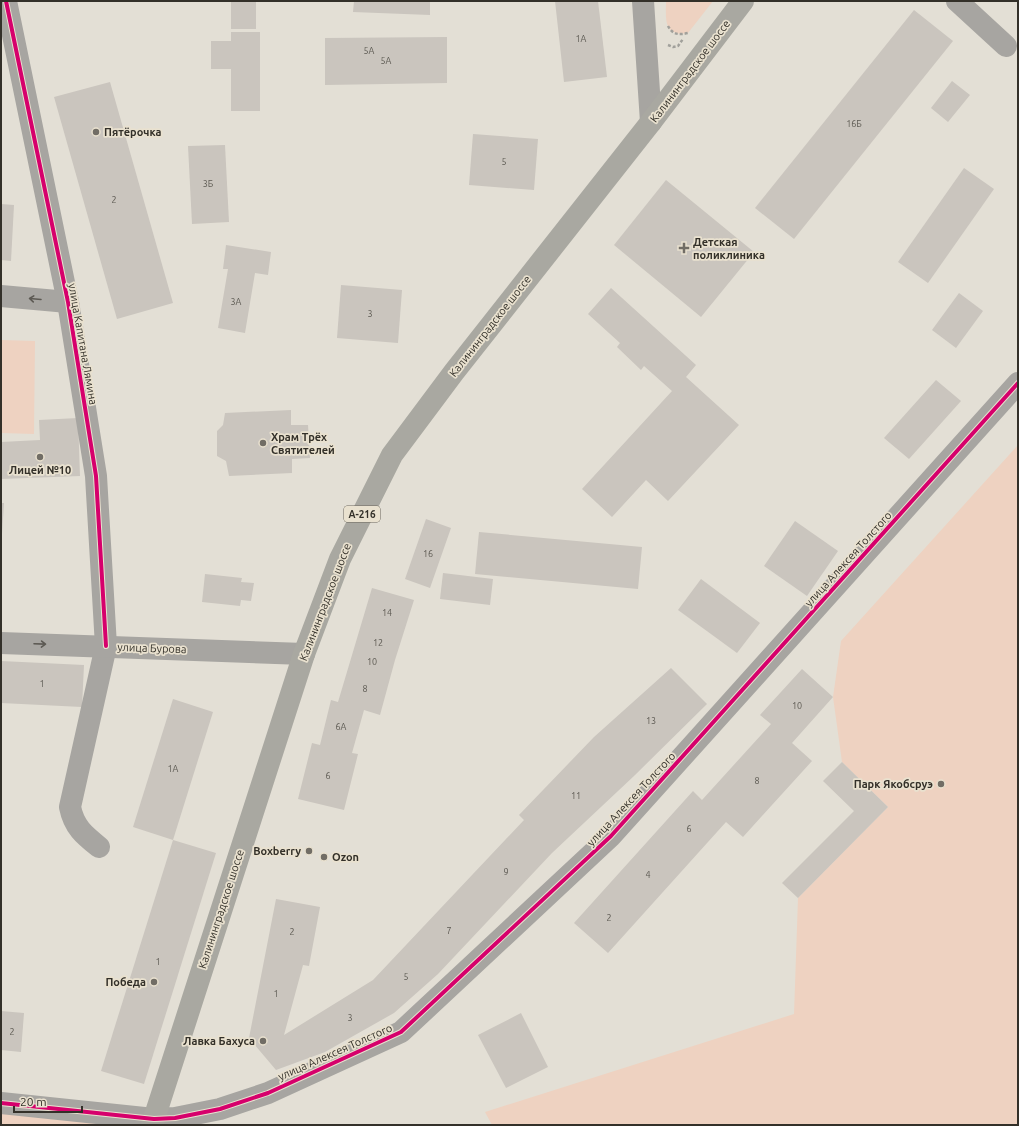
<svg xmlns="http://www.w3.org/2000/svg" width="1019" height="1126" viewBox="0 0 1019 1126" font-family="Ubuntu,sans-serif">
<style>
.green{fill:#eed2c1}
.building{fill:#cac5be}
.lines{fill:none;stroke-linecap:round;stroke-linejoin:round}
.path{stroke:#a1a09b;stroke-width:2.5;stroke-dasharray:3 2;stroke-linecap:butt}
.minor{stroke:#a7a5a1;stroke-width:22}
.major{stroke:#a9a8a1;stroke-width:22}
.cycleway-casing{stroke:#e9e1cf;stroke-width:6}
.cycleway{stroke:#d6006c;stroke-width:4}
.oneway{stroke:#5c5953}
.poi-dot{fill:#716d65;stroke:#e9e1cf;stroke-width:1.5}
.labels{text-anchor:middle;dominant-baseline:central;stroke-width:3.5;stroke-linejoin:round;paint-order:stroke}
.number-label{font-size:9px;fill:#5b5851}
.shield{fill:#e9e1cf;stroke:#6a655b;stroke-width:1}
.shield-label{font-size:10px;font-weight:bold;fill:#333029}
.street-label{font-size:11px;fill:#333029;stroke:#e9e1cf}
.poi-label{font-size:11px;font-weight:bold;fill:#333029;stroke:#e9e1cf;text-anchor:start}
</style>
<rect width="100%" height="100%" fill="#e3dfd5"/>
<!-- green -->
<g class="green">
<path d="M666,1H713L688,33C663,37 666,19 666,1Z"/>
<polygon points="1,340 35,341 34,434 1,433"/>
<polygon points="1018,445 1018,1125 492,1125 485,1112 794,1014 798,898 888,807 842,762 833,697 841,641"/>
<polygon points="1,1103 152,1125 1,1125"/>
</g>
<!-- building -->
<g class="building">
<rect x="231" y="1" width="25" height="28"/>
<polygon points="354,1 430,1 430,15 353,12"/>
<polygon points="555,1 598,1 607,77 564,82"/>
<polygon points="914,10 953,41 794,239 755,208"/>
<polygon points="231,32 260,32 260,111 231,111 231,69 211,69 211,41 231,41"/>
<polygon points="447,37 447,83 325,85 325,38"/>
<polygon points="952,81 970,95 948,122 931,108"/>
<polygon points="110,82 173,303 117,319 54,97"/>
<polygon points="473,134 538,139 534,190 469,185"/>
<polygon points="225,145 229,222 192,224 188,146"/>
<polygon points="964,168 994,189 928,283 898,262"/>
<polygon points="666,180 754,252 701,317 614,245"/>
<polygon points="1,204 14,205 11,261 1,260"/>
<polygon points="226,245 271,252 268,275 255,273 245,333 218,328 228,269 223,269"/>
<polygon points="341,285 402,290 398,343 337,338"/>
<polygon points="611,288 696,365 686,377 739,425 668,501 646,480 612,517 582,489 672,391 644,366 641,370 617,347 620,343 588,314"/>
<polygon points="959,293 983,311 956,348 932,330"/>
<polygon points="936,380 961,401 909,459 884,438"/>
<polygon points="291,410 291,425 308,425 310,458 292,459 292,473 229,476 226,461 217,456 217,431 223,425 225,413"/>
<polygon points="78,418 80,476 1,479 1,442 40,440 39,420"/>
<polygon points="1,503 4,503 2,534 1,534"/>
<polygon points="426,519 451,528 430,588 405,579"/>
<polygon points="795,521 838,551 807,596 764,566"/>
<polygon points="479,532 642,547 638,589 475,574"/>
<polygon points="443,573 493,579 490,605 440,599"/>
<polygon points="205,574 242,578 241,582 254,583 251,601 241,600 240,606 202,602"/>
<polygon points="701,579 760,623 737,653 678,610"/>
<polygon points="372,588 414,600 395,660 380,715 364,710 352,753 358,754 344,810 298,799 312,743 320,745 331,700 338,702"/>
<polygon points="1,661 84,665 82,707 1,703"/>
<polygon points="671,668 707,704 634,776 552,853 438,974 394,1013 325,1052 276,1070 249,1038 276,899 320,907 309,966 303,965 284,1035 373,980 524,820 519,815 594,737"/>
<polygon points="802,669 833,697 792,743 812,761 743,837 726,822 608,953 574,923 693,791 702,800 771,724 760,715"/>
<polygon points="173,699 213,712 173,840 133,827"/>
<polygon points="842,762 888,807 798,898 782,883 854,811 823,781"/>
<polygon points="173,840 216,853 144,1084 101,1071"/>
<polygon points="1,1011 24,1013 21,1052 1,1050"/>
<polygon points="521,1013 548,1067 506,1088 478,1035"/>
</g>
<g class="lines">
<!-- path -->
<g class="path">
<path d="M668,26C673,35 679,35 688,33"/>
<polyline points="668,45 673,47 678,46 683,39"/>
</g>
<!-- minor -->
<g class="minor">
<path d="M6,1L68,302L96,476L106,646L70,807C74,827 84,835 99,847"/>
<polyline points="643,1 651,122"/>
<polyline points="957,1 1006,46"/>
<polyline points="1,296 68,302"/>
<polyline points="1,643 304,654"/>
<polyline points="1,1103 154,1119 175,1118 220,1109 268,1093 401,1032 611,836 1018,383"/>
</g>
<!-- major -->
<polyline class="major" points="152,1125 304,654 340,559 392,455 454,372 651,122 743,1"/>
<defs>
<g id="cycleway">
<polyline points="6,1 68,302 96,476 106,646"/>
<polyline points="1,1103 154,1119 175,1118 220,1109 268,1093 401,1032 611,836 1018,383"/>
</g>
</defs>
<!-- cycleway casing -->
<use href="#cycleway" class="cycleway-casing"/>
<!-- cycleway -->
<use href="#cycleway" class="cycleway"/>
</g>
<!-- one-way arrows -->
<defs><path id="oneway-shaft" d="M-6 0H5M1.5-3L5.5 0L1.5 3" fill="none" stroke-width="1.6" stroke-linecap="round" stroke-linejoin="round"/></defs>
<g class="oneway">
<use href="#oneway-shaft" transform="translate(35 299) rotate(-175)"/>
<use href="#oneway-shaft" transform="translate(40 644) rotate(2)"/>
</g>
<!-- markers -->
<g class="poi-dot">
<circle cx="96" cy="132" r="4"/>
<path d="M682 242h4v4h4v4h-4v4h-4v-4h-4v-4h4z"/>
<circle cx="263" cy="443" r="4"/>
<circle cx="40" cy="457" r="4"/>
<circle cx="941" cy="784" r="4"/>
<circle cx="309" cy="851" r="4"/>
<circle cx="324" cy="857" r="4"/>
<circle cx="154" cy="982" r="4"/>
<circle cx="263" cy="1041" r="4"/>
</g>
<g class="labels">
<!-- number labels -->
<g class="number-label">
<text x="581" y="39">1А</text>
<text x="369" y="51">5А</text>
<text x="386" y="61">5А</text>
<text x="854" y="124">16Б</text>
<text x="504" y="162">5</text>
<text x="208" y="184">3Б</text>
<text x="114" y="200">2</text>
<text x="236" y="302">3А</text>
<text x="370" y="314">3</text>
<text x="428" y="554">16</text>
<text x="387" y="613">14</text>
<text x="378" y="643">12</text>
<text x="372" y="662">10</text>
<text x="42" y="684">1</text>
<text x="365" y="689">8</text>
<text x="797" y="706">10</text>
<text x="651" y="721">13</text>
<text x="341" y="727">6А</text>
<text x="173" y="769">1А</text>
<text x="328" y="776">6</text>
<text x="757" y="781">8</text>
<text x="576" y="796">11</text>
<text x="689" y="829">6</text>
<text x="506" y="872">9</text>
<text x="648" y="875">4</text>
<text x="609" y="918">2</text>
<text x="449" y="931">7</text>
<text x="292" y="932">2</text>
<text x="158" y="962">1</text>
<text x="406" y="977">5</text>
<text x="276" y="994">1</text>
<text x="350" y="1018">3</text>
<text x="12" y="1032">2</text>
</g>
<!-- shield labels -->
<rect class="shield" x="344" y="506" width="36" height="16" rx="3"/>
<g class="shield-label">
<text x="362" y="514">А-216</text>
</g>
<!-- street labels -->
<g class="street-label">
<text transform="translate(690 71) rotate(-53)">Калининградское шоссе</text>
<text transform="translate(490 326) rotate(-52)">Калининградское шоссе</text>
<text transform="translate(83 344) rotate(80)">улица Капитана Лямина</text>
<text transform="translate(848 559) rotate(-48)">улица Алексея Толстого</text>
<text transform="translate(325 602) rotate(-69)">Калининградское шоссе</text>
<text transform="translate(152 648) rotate(2)">улица Бурова</text>
<text transform="translate(631 799) rotate(-47)">улица Алексея Толстого</text>
<text transform="translate(221 909) rotate(-72)">Калининградское шоссе</text>
<text transform="translate(335 1052) rotate(-24)">улица Алексея Толстого</text>
</g>
<!-- poi labels -->
<g class="poi-label">
<text x="104" y="132">Пятёрочка</text>
<text x="693" y="242">Детская<tspan x="693" dy="13">поликлиника</tspan></text>
<text x="271" y="437">Храм Трёх<tspan x="271" dy="13">Святителей</tspan></text>
<text x="40" y="470" text-anchor="middle">Лицей №10</text>
<text x="933" y="784" text-anchor="end">Парк Якобсруэ</text>
<text x="301" y="851" text-anchor="end">Boxberry</text>
<text x="332" y="857">Ozon</text>
<text x="146" y="982" text-anchor="end">Победа</text>
<text x="255" y="1041" text-anchor="end">Лавка Бахуса</text>
</g>
</g>
<!-- border -->
<rect width="1019" height="1126" fill="none" stroke="#333029" stroke-width="4"/>
<!-- scale -->
<path d="M14 1106v6h68v-6" fill="none" stroke="#333029" stroke-width="2"/>
<text x="20" y="1106" font-size="12" fill="#333029" stroke="#e9e1cf" stroke-width="3" paint-order="stroke">20 m</text>
</svg>
